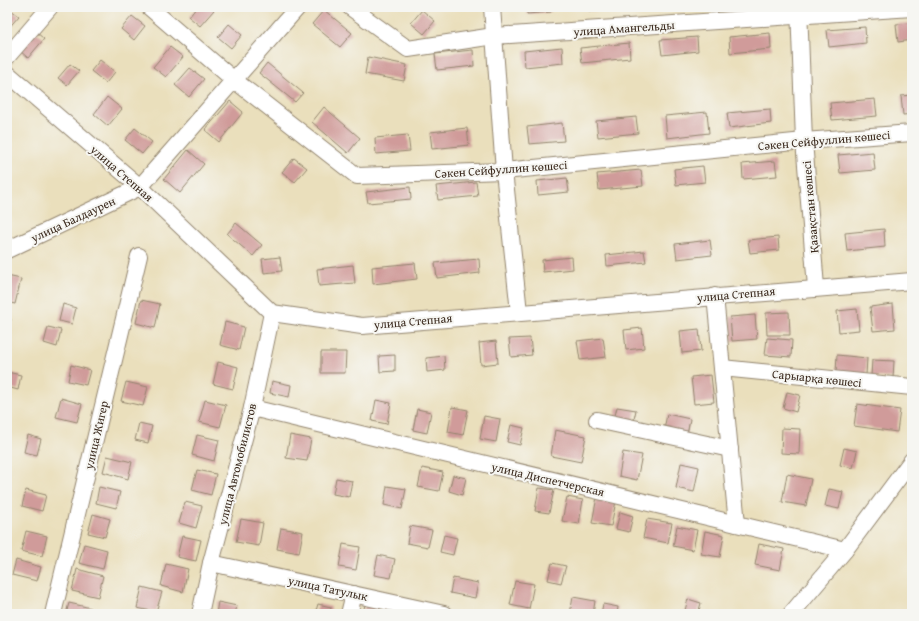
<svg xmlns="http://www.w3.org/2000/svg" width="919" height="621" viewBox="0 0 919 621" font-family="'Gentium Book Plus',serif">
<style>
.building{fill:#d09b9a}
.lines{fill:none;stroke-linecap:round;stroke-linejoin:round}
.minor-casing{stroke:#92846d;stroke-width:18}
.minor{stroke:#fff;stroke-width:16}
.labels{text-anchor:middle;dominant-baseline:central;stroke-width:4;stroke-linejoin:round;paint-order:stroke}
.street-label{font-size:12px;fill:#3b2a1e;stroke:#f6f6f2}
</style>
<rect width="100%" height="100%" fill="#f6f6f2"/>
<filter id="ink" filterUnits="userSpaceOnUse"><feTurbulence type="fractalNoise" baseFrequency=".025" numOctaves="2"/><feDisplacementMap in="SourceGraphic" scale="8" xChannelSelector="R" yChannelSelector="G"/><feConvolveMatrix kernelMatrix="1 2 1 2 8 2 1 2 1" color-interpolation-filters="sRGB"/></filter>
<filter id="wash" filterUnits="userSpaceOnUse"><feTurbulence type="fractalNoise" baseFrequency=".012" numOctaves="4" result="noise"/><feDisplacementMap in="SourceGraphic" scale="16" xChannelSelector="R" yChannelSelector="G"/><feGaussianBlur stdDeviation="0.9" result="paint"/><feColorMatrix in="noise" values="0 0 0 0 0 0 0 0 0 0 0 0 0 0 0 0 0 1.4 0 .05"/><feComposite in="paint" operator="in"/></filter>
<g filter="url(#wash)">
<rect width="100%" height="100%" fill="#eadfbc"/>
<g id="blocks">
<!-- building -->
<g class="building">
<polygon points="7,7 19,16 7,30"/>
<polygon points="197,7 210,7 214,10 200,26 189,17"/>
<polygon points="527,7 551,7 551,12 527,14"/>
<polygon points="589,7 617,7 617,9 589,11"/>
<polygon points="324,10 352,33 340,47 312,24"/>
<polygon points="422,10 435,21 424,34 411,23"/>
<polygon points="132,16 145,26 134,40 121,29"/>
<polygon points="912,23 912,40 898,42 896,24"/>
<polygon points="229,24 242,35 231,48 218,37"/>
<polygon points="865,27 866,43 829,47 827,30"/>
<polygon points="35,31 44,39 28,58 19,50"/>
<polygon points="770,33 771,49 730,53 729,37"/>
<polygon points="697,37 698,51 662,55 660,40"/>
<polygon points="629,43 630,58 582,63 580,48"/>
<polygon points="170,47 183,57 166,77 153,67"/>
<polygon points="562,47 563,63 525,67 524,51"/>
<polygon points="473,50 474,66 437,70 435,54"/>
<polygon points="368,57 407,65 404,81 365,74"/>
<polygon points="100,60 115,72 106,83 91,71"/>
<polygon points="267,63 303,93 295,102 259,73"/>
<polygon points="70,64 79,71 67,85 58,78"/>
<polygon points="190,68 204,79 189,97 175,85"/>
<polygon points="912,95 912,114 903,115 901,96"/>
<polygon points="107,97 122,109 108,126 94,114"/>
<polygon points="875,99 877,116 832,120 830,103"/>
<polygon points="230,101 243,112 219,142 205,130"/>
<polygon points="324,107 360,138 348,153 312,122"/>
<polygon points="770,109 771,123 729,128 727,113"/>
<polygon points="707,112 709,133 667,138 665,116"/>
<polygon points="636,117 638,133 598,137 596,121"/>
<polygon points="562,123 564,141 529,144 527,127"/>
<polygon points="135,128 152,142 142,154 125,140"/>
<polygon points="467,128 469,145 432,149 430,132"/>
<polygon points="408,135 410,151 376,154 375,138"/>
<polygon points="188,150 204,164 180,193 164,179"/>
<polygon points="873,152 875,170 840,173 838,155"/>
<polygon points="294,158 307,168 295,182 282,172"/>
<polygon points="775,161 777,176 743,179 742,164"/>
<polygon points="703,166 705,182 676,185 674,169"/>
<polygon points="641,170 643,186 599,190 597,174"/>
<polygon points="567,178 569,192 538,195 537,181"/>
<polygon points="476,182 478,196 438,200 436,186"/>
<polygon points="410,187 411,199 368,203 366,192"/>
<polygon points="236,223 262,245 253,256 227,234"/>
<polygon points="884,229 885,247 847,251 845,233"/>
<polygon points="778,237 779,250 750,253 748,240"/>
<polygon points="710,240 712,255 677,259 675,244"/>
<polygon points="644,251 646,262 607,266 606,255"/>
<polygon points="280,257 282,271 264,273 262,259"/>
<polygon points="572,257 573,269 543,272 542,260"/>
<polygon points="479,259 480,273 437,278 435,263"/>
<polygon points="415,263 417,279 373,284 372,267"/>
<polygon points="353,265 355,283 319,286 317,269"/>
<polygon points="7,276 21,279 15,304 7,302"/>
<polygon points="141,300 160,304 155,328 136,323"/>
<polygon points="63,304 76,308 72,324 59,321"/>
<polygon points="893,304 895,329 873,331 870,307"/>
<polygon points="857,309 859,330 839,332 837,311"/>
<polygon points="789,312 790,335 767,335 766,313"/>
<polygon points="755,315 757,339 732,341 730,317"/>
<polygon points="7,318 11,319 8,333 7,333"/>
<polygon points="225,322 244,327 239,350 220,345"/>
<polygon points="48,327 61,330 57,347 44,343"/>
<polygon points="642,328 644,348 626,350 624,330"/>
<polygon points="699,329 701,351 682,353 680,331"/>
<polygon points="530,338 532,355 511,357 509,339"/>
<polygon points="603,338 606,357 580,360 577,341"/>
<polygon points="767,338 792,340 791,357 765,355"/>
<polygon points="496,341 498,363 481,365 479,343"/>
<polygon points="321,352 346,352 345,373 321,373"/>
<polygon points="395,355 395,371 380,372 379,356"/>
<polygon points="837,355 867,358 866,375 836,372"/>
<polygon points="444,356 445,370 427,372 426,358"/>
<polygon points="872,360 894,361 893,378 871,377"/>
<polygon points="218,362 238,367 233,389 213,384"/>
<polygon points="71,365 90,370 86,385 68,381"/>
<polygon points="7,372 21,375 18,390 7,387"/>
<polygon points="711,375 714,402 694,404 691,377"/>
<polygon points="272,381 291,385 289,397 270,393"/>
<polygon points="126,382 148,387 143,406 121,401"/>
<polygon points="787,392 800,395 796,412 783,408"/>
<polygon points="61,398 82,404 77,422 56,417"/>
<polygon points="205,400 226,405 220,427 199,422"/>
<polygon points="376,400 391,403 387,424 372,421"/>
<polygon points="857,404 900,410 897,432 854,426"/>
<polygon points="452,407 468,410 463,435 448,432"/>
<polygon points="617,407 636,410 633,424 614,420"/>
<polygon points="417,409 431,412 427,433 413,430"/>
<polygon points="667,414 690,419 687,435 664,430"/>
<polygon points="484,416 500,419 496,442 480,439"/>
<polygon points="139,423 152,426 148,443 135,440"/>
<polygon points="511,425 524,428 520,445 507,442"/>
<polygon points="782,428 800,429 799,454 781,453"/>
<polygon points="555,430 586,436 581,462 551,456"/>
<polygon points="28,435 41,439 37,455 24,452"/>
<polygon points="197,435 219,440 214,461 192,455"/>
<polygon points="290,435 311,439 307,461 286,458"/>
<polygon points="844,448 857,451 853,468 840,465"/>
<polygon points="623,452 642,455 637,480 619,476"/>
<polygon points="107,456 132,462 128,479 103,472"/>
<polygon points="681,463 699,467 694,492 676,488"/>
<polygon points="422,468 443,472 439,491 418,487"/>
<polygon points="197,470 216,474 211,495 192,490"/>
<polygon points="787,474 811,479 806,506 782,502"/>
<polygon points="453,475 466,478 462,495 449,491"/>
<polygon points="336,478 352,481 349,497 333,494"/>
<polygon points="387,486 406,489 402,509 384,505"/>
<polygon points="99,487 120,492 116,508 96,503"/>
<polygon points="539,488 554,490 549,513 535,511"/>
<polygon points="829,489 843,492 839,509 825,506"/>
<polygon points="26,490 46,495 42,511 22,506"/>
<polygon points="567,497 583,500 579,524 562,521"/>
<polygon points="597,497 616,501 611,526 592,523"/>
<polygon points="185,502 202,506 196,528 179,523"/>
<polygon points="620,512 633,516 629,532 616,529"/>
<polygon points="93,514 110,519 105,537 88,533"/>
<polygon points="241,519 263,523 259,546 236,542"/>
<polygon points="647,519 672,523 668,543 643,538"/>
<polygon points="410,526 432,530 428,547 407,543"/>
<polygon points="677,526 697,530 693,550 673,546"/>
<polygon points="281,528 303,532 299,553 277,549"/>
<polygon points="26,531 47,536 42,556 21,551"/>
<polygon points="705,531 724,535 720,557 701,554"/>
<polygon points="444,535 457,538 453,555 440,552"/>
<polygon points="182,536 201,540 196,561 177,557"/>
<polygon points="84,544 107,550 103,569 79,563"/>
<polygon points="343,544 360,547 356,570 339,567"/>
<polygon points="759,544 784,549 780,570 755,565"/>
<polygon points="378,555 395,559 391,578 374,575"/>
<polygon points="16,560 41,567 37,581 12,575"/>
<polygon points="552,563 566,566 561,583 548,580"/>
<polygon points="166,564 188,569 183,592 161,586"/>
<polygon points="77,569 103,576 98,597 72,591"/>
<polygon points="453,578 478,583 475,598 450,593"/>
<polygon points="515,581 534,584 529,609 510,605"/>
<polygon points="142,587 162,592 156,612 137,608"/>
<polygon points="573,597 595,601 593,614 570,614"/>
<polygon points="688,599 701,603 698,614 684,614"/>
<polygon points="218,602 237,606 235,614 216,614"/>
<polygon points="69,603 91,608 90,614 66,614"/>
<polygon points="318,604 331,607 330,614 315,614"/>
<polygon points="365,604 379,607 377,614 363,614"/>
<polygon points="603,604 618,607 617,614 601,614"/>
</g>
</g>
</g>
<g filter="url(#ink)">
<use href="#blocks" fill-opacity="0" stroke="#92846d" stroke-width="1"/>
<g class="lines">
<defs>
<g id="minor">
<polyline points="149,7 234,80 357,176 504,171 804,141 912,133"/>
<polyline points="350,7 408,49 494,36 912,8"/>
<polyline points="492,7 504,171 519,312"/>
<polyline points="799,7 804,141 816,287"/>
<polyline points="7,57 50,7"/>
<polyline points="7,73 140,187 272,313 362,326 912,281"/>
<polyline points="7,250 140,187 298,7"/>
<polyline points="715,296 737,524"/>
<polyline points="722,368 912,387"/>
<polyline points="252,408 845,550"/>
<polyline points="597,420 730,449"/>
<polyline points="211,563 444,614"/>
<polyline points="53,614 139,256"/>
<polyline points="200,614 211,563 252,408 272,313"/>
<polyline points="349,614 354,594"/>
<polyline points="791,614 845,550 912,460"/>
</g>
</defs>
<!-- minor casing -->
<use href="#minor" class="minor-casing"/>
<!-- minor -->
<use href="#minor" class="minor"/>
</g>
</g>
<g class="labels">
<!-- street labels -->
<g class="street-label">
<text transform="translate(624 28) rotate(-4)">улица Амангельды</text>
<text transform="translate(824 140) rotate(-5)">Сәкен Сейфуллин көшесі</text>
<text transform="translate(501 169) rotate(-4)">Сәкен Сейфуллин көшесі</text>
<text transform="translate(122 173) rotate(41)">улица Степная</text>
<text transform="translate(810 207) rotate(-95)">Қазақстан көшесі</text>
<text transform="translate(73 219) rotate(-25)">улица Балдаурен</text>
<text transform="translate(736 294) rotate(-5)">улица Степная</text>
<text transform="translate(413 321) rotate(-5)">улица Степная</text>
<text transform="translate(817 378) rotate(6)">Сарыарқа көшесі</text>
<text transform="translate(96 435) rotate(-77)">улица Жигер</text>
<text transform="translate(237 464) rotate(-76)">улица Автомобилистов</text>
<text transform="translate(548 479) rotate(13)">улица Диспетчерская</text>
<text transform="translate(328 588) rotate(12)">улица Татулык</text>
</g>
</g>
<!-- margin -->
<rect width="919" height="621" fill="none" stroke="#f6f6f2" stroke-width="24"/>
</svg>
